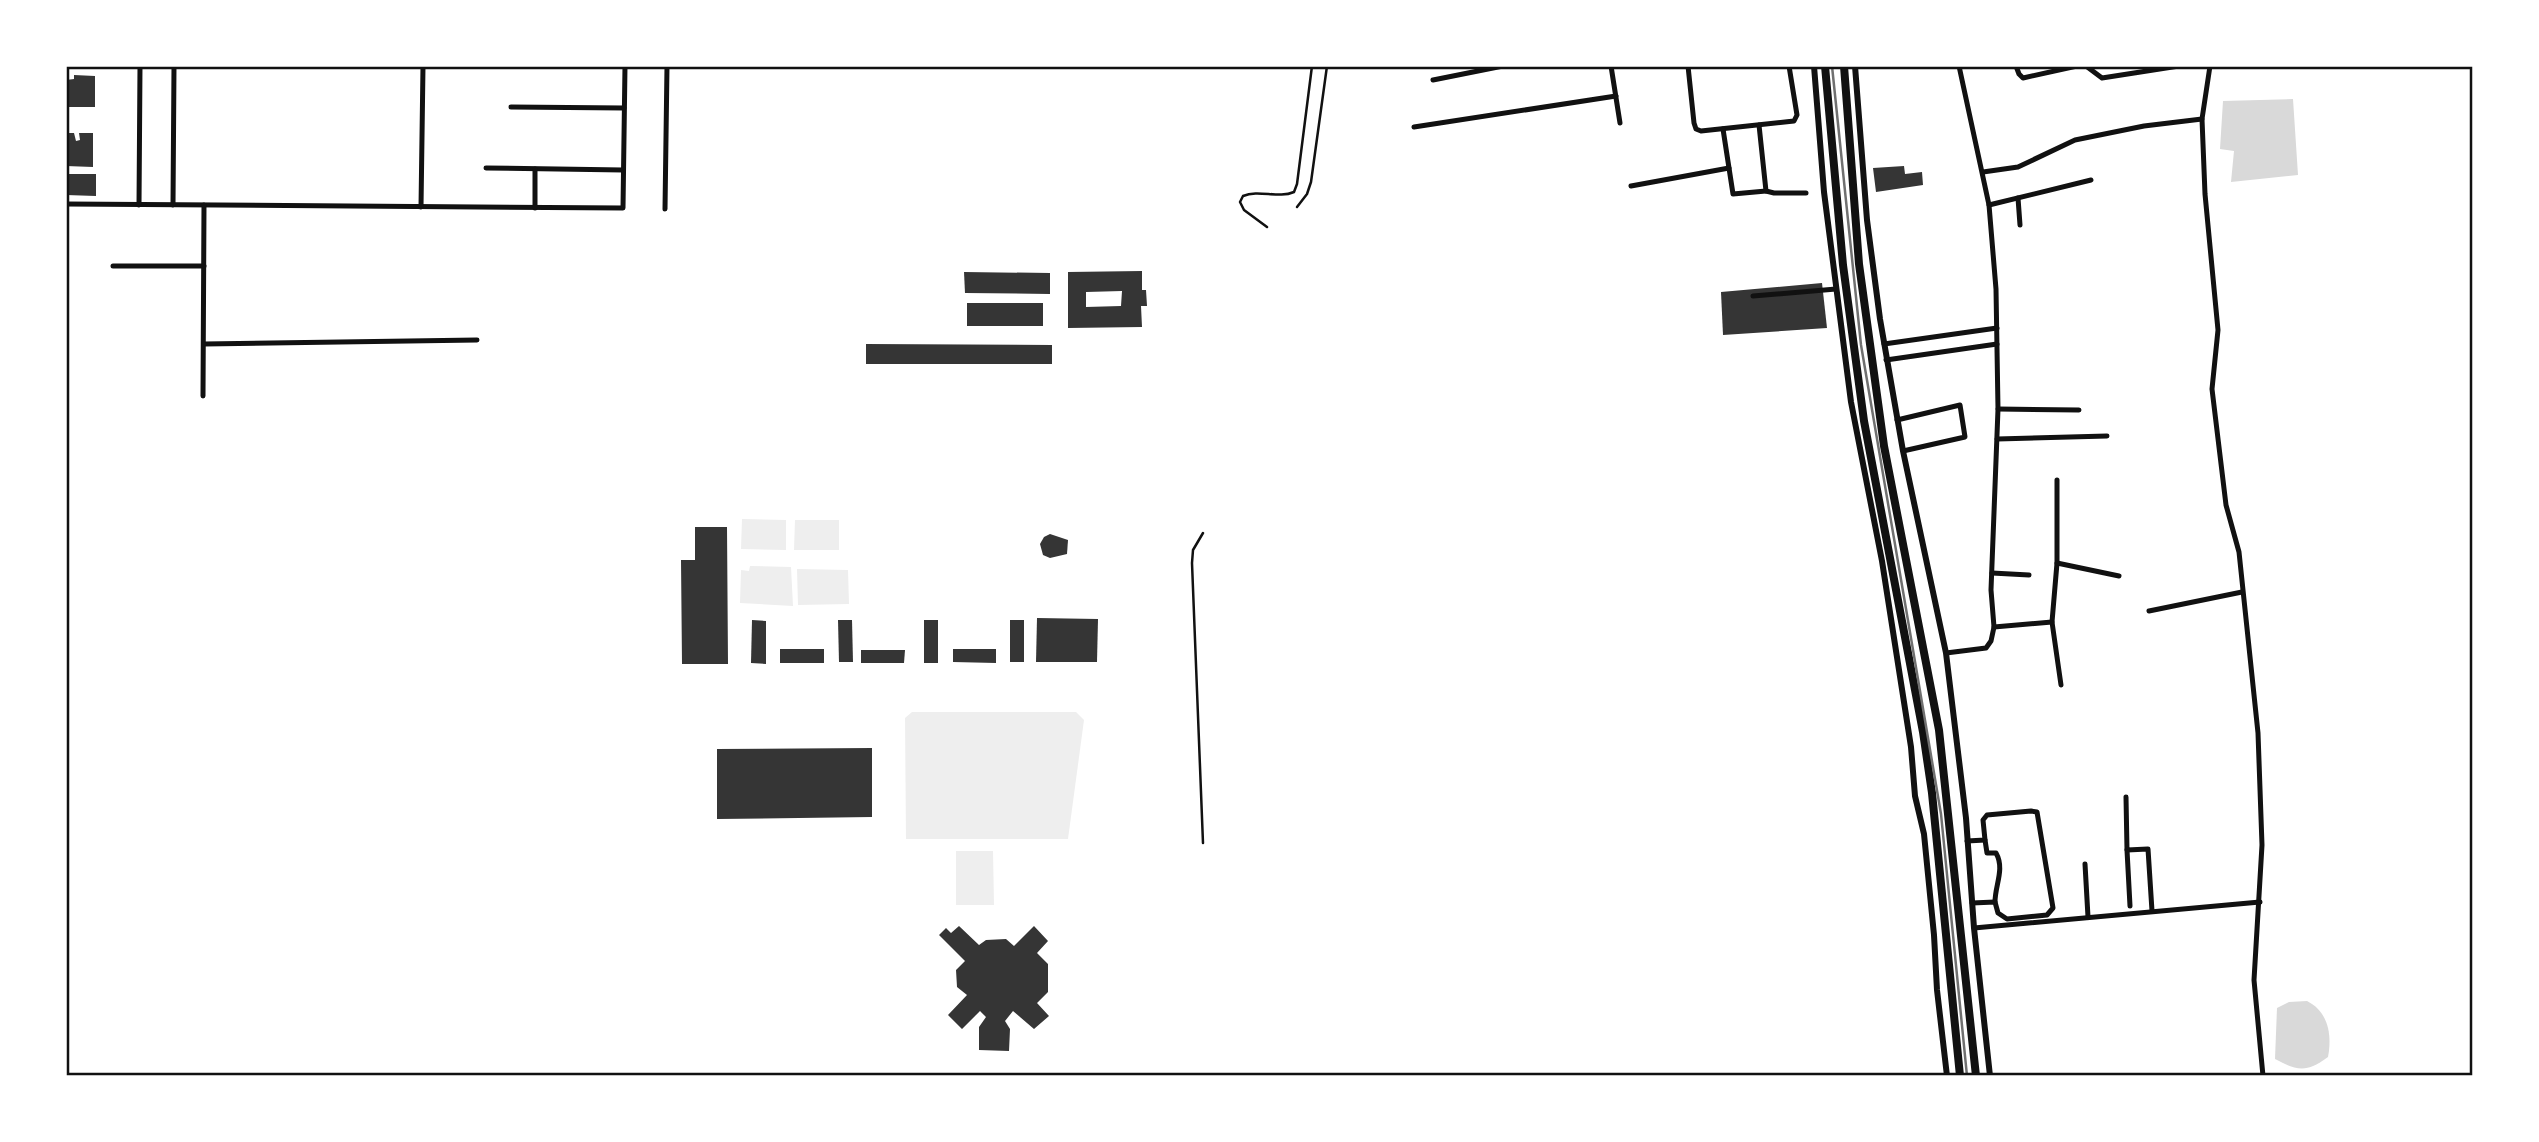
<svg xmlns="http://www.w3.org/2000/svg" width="2539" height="1142" viewBox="0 0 2539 1142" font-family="Mulish,sans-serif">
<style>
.green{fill:#eee}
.water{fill:#d9d9d9}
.building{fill:#353535;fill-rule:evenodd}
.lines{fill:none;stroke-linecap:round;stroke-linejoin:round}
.service{stroke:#111;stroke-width:2.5}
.minor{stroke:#111;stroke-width:5}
.tertiary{stroke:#111;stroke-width:6}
.primary{stroke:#111;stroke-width:8}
.rail{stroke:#707070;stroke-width:2.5}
.neatline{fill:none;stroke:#111;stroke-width:2.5}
</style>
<rect width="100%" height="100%" fill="#fff"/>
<!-- green -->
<g class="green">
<polygon points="742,519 786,520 786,550 741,549"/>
<polygon points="795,520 839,520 839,550 794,550"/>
<polygon points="750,566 791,567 793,606 740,603 741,570 749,571"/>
<polygon points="797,569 848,570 849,604 798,605"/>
<polygon points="912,712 1076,712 1084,720 1068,839 906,839 905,718"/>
<polygon points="956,851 993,851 994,905 956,905"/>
</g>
<!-- water -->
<g class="water">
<polygon points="2293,99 2298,175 2231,182 2234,151 2220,149 2223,101"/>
<path d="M2307,1001C2329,1012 2332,1036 2328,1057C2306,1073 2298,1071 2275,1059L2277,1008L2289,1002Z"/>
</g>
<!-- building -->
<g class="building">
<polygon points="74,75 95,76 95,107 66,107 66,80 74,79"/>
<polygon points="66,133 74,133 76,141 80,140 79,133 93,133 93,167 66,166"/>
<polygon points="1904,166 1905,174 1922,172 1923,185 1876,192 1873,168"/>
<polygon points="66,174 96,174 96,196 66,195"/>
<path d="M1142,271V290H1146L1147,306H1141L1142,327L1068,328V272ZM1122,291L1121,306L1086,307V292Z"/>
<polygon points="964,272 1050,273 1050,294 965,293"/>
<polygon points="1822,283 1827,328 1723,335 1721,292"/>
<rect x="967" y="303" width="76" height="23"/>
<polygon points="866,344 1052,345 1052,364 866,364"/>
<polygon points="695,527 727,527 728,664 682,664 681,560 695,560"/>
<polygon points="1050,534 1068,540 1067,554 1050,558 1043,555 1040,544 1044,537"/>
<polygon points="1037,618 1098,619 1097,662 1036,662"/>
<polygon points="752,620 766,621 766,664 751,663"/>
<polygon points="838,620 852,620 853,662 839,662"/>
<rect x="924" y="620" width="14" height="43"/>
<rect x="1010" y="620" width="14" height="42"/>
<rect x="780" y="649" width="44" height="14"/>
<polygon points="953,649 996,649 996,663 953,662"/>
<polygon points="861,650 905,650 904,663 861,663"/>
<polygon points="872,748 872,817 717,819 717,749"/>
<polygon points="959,926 979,945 986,940 1006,939 1014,946 1034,926 1048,941 1037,953 1048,964 1048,992 1037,1003 1049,1016 1034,1029 1013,1011 1005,1021 1010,1029 1009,1051 979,1050 979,1027 986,1017 980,1011 962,1029 948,1015 967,995 957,987 956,970 965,961 939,935 946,928 951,933"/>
</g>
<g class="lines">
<!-- service -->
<g class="service">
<polyline points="1297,207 1307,194 1311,182 1327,66"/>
<path d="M1267,227L1244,210L1240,202L1243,196C1259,189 1278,199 1294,192L1297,184L1312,66"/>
<polyline points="1203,533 1193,550 1192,563 1203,843"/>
</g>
<!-- minor -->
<g class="minor">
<polyline points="1611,66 1620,123"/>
<polyline points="1688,66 1694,123 1696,129 1701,131 1794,121 1797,115 1789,66"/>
<polyline points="2016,66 2019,74 2023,78 2077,66"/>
<polyline points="2086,66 2102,78 2179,66"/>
<polyline points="2210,66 2202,119 2205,194 2218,330 2212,389 2226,505 2239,552 2258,733 2262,845 2254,980 2263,1076"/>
<polyline points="1433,80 1503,66"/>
<polyline points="511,107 624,108"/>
<polyline points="1759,125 1766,191 1774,193 1806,193"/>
<polyline points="1414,127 1616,96"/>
<polyline points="1723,129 1729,168"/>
<polyline points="486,168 623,170"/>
<polyline points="1983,172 2018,167 2075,140 2144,126 2202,119"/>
<polyline points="1631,186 1729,168 1733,194 1766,191"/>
<polyline points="2018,198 2020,225"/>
<polyline points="66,204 623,208 625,66"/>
<polyline points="139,205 140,66"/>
<polyline points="173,205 174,66"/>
<polyline points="1989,205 2091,180"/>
<polyline points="421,207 423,66"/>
<polyline points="535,208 535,169"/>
<polyline points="665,209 667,66"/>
<polyline points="113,266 204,266"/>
<polyline points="1753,296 1836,289"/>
<polyline points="204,344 477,340"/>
<polyline points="1884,344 1997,328"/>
<polyline points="1886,360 1997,344"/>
<polyline points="203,396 204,205"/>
<polyline points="1998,409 2079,410"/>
<polyline points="1897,420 1960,405 1965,437 1903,451"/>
<polyline points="1997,439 2107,436"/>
<polyline points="2057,480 2057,563 2052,622 2061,685"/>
<polyline points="2057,563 2119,576"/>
<polyline points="1992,573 2029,575"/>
<polyline points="2149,611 2242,592"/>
<polyline points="1994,627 2052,622"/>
<polyline points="1946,653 1986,648 1991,641 1994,627 1991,590 1998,409 1996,289 1989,205 1959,66"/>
<polyline points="2126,797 2127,850 2148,849 2152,911"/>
<path d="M1985,840L1987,853H1996C2005,869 1995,885 1995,902"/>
<polyline points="1967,841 1985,840 1983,820 1987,815 2031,811 2037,812 2053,908 2047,915 2007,919 1998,913 1995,902 1972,903"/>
<polyline points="2127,850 2130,906"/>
<polyline points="2085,864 2088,917"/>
<polyline points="1974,928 2260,902"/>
</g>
<!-- tertiary -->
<g class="tertiary">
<polyline points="1814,66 1824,192 1851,402 1882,561 1911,747 1915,796 1924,834 1934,935 1937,990 1947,1076"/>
<polyline points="1855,66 1867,220 1880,319 1903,451 1946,653 1966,818 1974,928 1990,1076"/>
</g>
<!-- primary -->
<g class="primary">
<polyline points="1825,66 1843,265 1864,421 1923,732 1932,793 1960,1076"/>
<polyline points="1844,66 1859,264 1884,446 1939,730 1976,1076"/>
</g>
<!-- rail -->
<polyline class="rail" points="1832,66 1861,345 1941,814 1967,1076"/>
</g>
<!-- border -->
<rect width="2539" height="1142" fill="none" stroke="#ffffff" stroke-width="136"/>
<rect x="68" y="68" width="2403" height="1006" class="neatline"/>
</svg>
